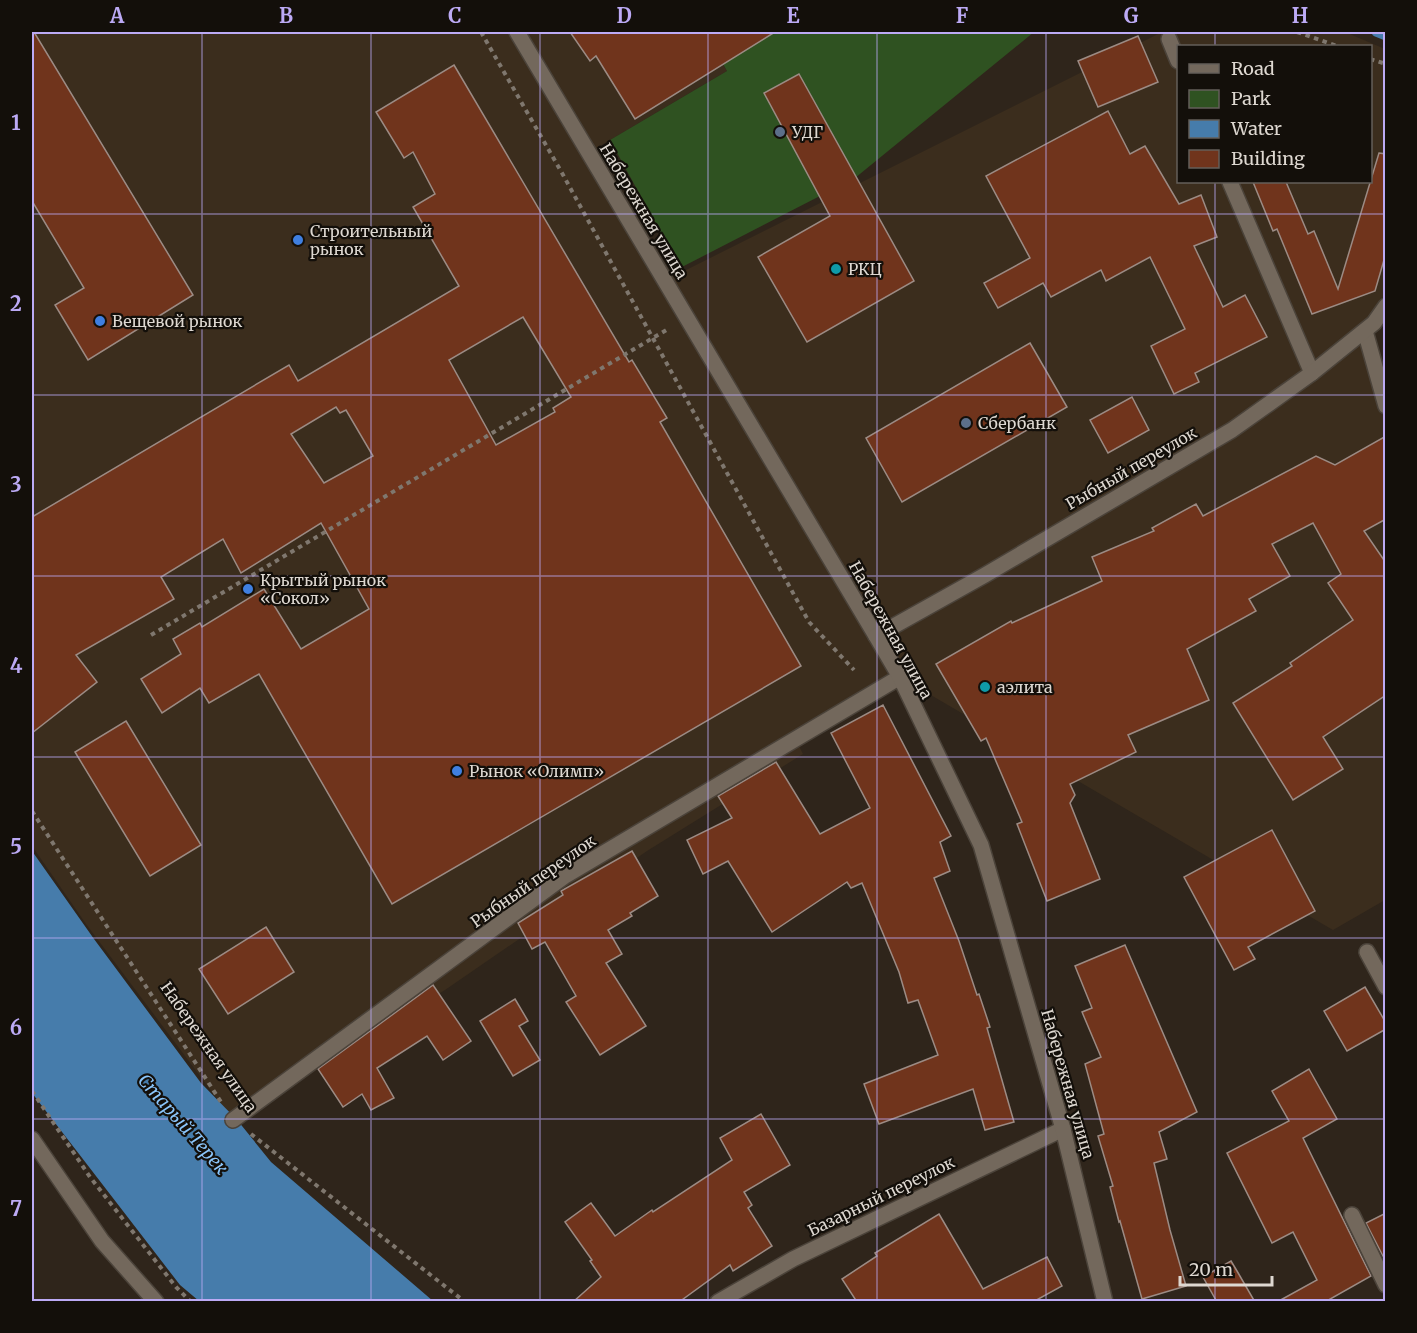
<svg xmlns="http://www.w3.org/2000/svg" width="1417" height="1333" viewBox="0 0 1417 1333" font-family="Merriweather,serif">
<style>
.built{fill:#3b2d1d;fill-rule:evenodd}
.green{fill:#2f5221}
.water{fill:#467cab}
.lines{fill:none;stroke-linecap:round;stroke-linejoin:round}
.stream{stroke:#467cab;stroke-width:9}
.building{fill:#70341c;stroke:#9c8b84;stroke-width:1.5;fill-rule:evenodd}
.service-casing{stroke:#4b433a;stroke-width:18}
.minor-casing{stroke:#4b433a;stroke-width:18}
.tertiary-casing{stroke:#4b433a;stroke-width:18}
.path{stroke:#7f776e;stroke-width:4;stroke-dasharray:4.5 4.5;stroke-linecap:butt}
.service{stroke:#73685c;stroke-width:15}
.minor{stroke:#73685c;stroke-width:15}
.tertiary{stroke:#73685c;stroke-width:15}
.grid{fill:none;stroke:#bcaaf5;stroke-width:1.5;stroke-opacity:0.55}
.service-dot{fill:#5c6f8a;stroke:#130f0a;stroke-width:2}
.shop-dot{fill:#3f7fe0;stroke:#130f0a;stroke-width:2}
.culture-dot{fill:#0f9aa8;stroke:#130f0a;stroke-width:2}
.labels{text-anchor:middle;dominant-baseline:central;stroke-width:4.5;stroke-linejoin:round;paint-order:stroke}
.poi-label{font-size:16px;fill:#ded8d1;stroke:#130f0a;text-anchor:start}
.street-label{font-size:16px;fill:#ded8d1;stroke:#130f0a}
.water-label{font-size:18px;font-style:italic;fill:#8bc6fc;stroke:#130f0a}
.neatline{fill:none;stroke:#bcaaf5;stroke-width:2}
.grid-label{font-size:20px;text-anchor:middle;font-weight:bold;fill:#bcaaf5}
</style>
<rect width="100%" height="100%" fill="#2f251b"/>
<!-- built -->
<path class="built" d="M32,32H704L727,71L588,153L666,280L1162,32H1345L1385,49V306L1365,331L1386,392L1385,900L1333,930L900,677L799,746L803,754L647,851L445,990L233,1120L86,924L32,846ZM1178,46H1370V182H1178Z"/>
<!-- green -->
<polygon class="green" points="705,32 1034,32 855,178 680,268 610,140 727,71"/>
<!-- water -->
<polygon class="water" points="32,851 94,939 201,1083 238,1121 271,1162 433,1301 199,1301 180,1285 32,1093"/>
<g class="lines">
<!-- stream -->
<polyline class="stream" points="1376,32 1386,36"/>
</g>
<!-- building -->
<g class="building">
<polygon points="32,32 34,32 193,295 88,360 55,305 84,288 32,201"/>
<polygon points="570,32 775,32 635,119 596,56 590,61"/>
<polygon points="1138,36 1158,82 1098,107 1078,61"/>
<path d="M454,65L629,362L632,360L667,418L660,422L801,666L392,904L259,674L209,703L200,688L162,713L141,679L181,654L173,639L200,623L202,627L264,589L301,649L369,609L321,523L241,573L223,539L161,577L174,599L76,655L97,682L32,733V517L289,365L298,381L459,286L413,207L435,194L413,152L404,158L376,112ZM523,317L571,397L553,408L555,412L496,445L449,360ZM336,407L340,413L346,410L373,456L324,483L291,434Z"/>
<polygon points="799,74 914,281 807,342 758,257 830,216 764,93"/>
<polygon points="1108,111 1130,154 1145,146 1179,204 1201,195 1217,237 1194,246 1223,307 1245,295 1267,337 1195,373 1199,382 1174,394 1151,346 1185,329 1150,257 1106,281 1101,270 1051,297 1043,283 998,308 984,283 1030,258 986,176"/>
<polygon points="1379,153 1386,154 1386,253 1375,291 1312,314 1277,229 1273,231 1253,182 1286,182 1308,234 1314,231 1338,289"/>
<polygon points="1030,343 1067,407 902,502 866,438"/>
<polygon points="1132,397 1149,430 1108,453 1090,420"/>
<polygon points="1386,436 1386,519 1364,531 1386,563 1386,695 1323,737 1343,769 1293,800 1233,703 1292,666 1290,663 1353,620 1328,583 1341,574 1313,523 1272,544 1290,576 1249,599 1256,611 1187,649 1209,700 1128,735 1136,752 1070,784 1075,795 1070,803 1100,879 1047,901 1017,824 1022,822 986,738 981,741 936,664 1011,621 1012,623 1102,581 1092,557 1154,531 1152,528 1196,504 1203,516 1316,456 1335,465"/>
<polygon points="883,705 951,836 940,842 950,871 934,878 959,941 977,995 979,994 990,1027 987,1028 1014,1122 985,1130 973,1089 879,1124 864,1084 938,1055 918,1000 908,1003 899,972 862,883 851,888 847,882 772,932 728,861 703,874 687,840 732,818 718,796 776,762 820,834 870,808 831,733"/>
<polygon points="126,721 201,845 150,876 75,752"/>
<polygon points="1272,830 1315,911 1248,947 1255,959 1234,970 1184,877"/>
<polygon points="632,851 658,896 630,913 632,916 608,930 622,954 606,963 646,1026 600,1055 566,1002 576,996 545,942 532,949 518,923 563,895 561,891"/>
<polygon points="266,927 294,972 228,1014 199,969"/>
<polygon points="1125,945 1197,1112 1159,1132 1167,1159 1154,1163 1170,1230 1186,1286 1142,1299 1120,1221 1119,1222 1110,1187 1113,1186 1098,1136 1104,1134 1085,1064 1101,1057 1082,1012 1092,1008 1075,966"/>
<polygon points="433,985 471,1041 443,1060 427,1036 377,1068 394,1098 371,1110 362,1094 343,1107 318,1069"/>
<polygon points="1365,987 1386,1023 1386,1029 1347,1051 1324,1011"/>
<polygon points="515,999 528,1021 519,1026 540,1060 513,1076 480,1021"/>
<polygon points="1309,1069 1337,1119 1303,1138 1371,1276 1325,1302 1277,1302 1317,1280 1293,1232 1272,1243 1227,1153 1289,1121 1272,1091"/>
<polygon points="761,1114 790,1165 744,1192 752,1205 748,1208 772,1246 733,1271 730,1265 679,1302 573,1302 601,1277 590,1261 592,1260 565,1222 591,1203 615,1236 652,1210 653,1212 732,1160 720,1138"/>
<polygon points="1386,1213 1386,1262 1366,1223"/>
<polygon points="939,1214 983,1289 1047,1257 1062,1286 1033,1302 857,1302 842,1279 877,1256 875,1253"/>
<polygon points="1231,1261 1237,1271 1255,1302 1217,1302 1203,1277"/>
</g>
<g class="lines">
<defs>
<g id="service">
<polyline points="1169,39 1178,61"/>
<polyline points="1230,182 1312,373"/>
<polyline points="1352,1215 1386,1285"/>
<polyline points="718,1302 793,1259 1063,1129"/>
</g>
<g id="minor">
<polyline points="517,32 876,636"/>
<polyline points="1365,331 1386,406"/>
<polyline points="1367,952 1386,987"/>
<polyline points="233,1120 565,876 900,677"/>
<polyline points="32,1139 102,1241 156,1302"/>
</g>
<polyline id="tertiary" points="1105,1302 1063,1129 981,845 900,677 876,636 985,575 1232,430 1312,373 1374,323 1386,306"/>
</defs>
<!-- service casing -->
<use href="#service" class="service-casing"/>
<!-- minor casing -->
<use href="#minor" class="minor-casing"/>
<!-- tertiary casing -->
<use href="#tertiary" class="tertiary-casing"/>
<!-- path -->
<g class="path">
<polyline points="481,32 562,173 809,622 854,670"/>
<polyline points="1297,32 1337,46"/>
<polyline points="1370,59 1386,64"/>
<polyline points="151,635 668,329"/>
<polyline points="32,811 221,1102"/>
<polyline points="32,1091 90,1177 176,1287 191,1302"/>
<polyline points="251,1134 465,1302"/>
</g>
<!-- service -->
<use href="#service" class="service"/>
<!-- minor -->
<use href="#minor" class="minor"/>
<!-- tertiary -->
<use href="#tertiary" class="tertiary"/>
</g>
<!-- grid -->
<path class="grid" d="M202,32V1302M371,32V1302M540,32V1302M708,32V1302M877,32V1302M1046,32V1302M1215,32V46M1215,182V1302M32,214H1386M32,395H1386M32,576H1386M32,757H1386M32,938H1386M32,1119H1386"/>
<!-- markers -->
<g class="service-dot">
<circle cx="780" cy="132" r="6"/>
<circle cx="966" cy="423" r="6"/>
</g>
<g class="shop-dot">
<circle cx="298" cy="240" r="6"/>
<circle cx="100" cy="321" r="6"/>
<circle cx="248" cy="589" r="6"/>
<circle cx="457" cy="771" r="6"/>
</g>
<g class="culture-dot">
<circle cx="836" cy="269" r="6"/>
<circle cx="985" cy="687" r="6"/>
</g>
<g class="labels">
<!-- poi labels -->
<g class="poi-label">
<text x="792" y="132">УДГ</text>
<text x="310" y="231">Строительный<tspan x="310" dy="18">рынок</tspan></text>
<text x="848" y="269">РКЦ</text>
<text x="112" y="321">Вещевой рынок</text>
<text x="978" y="423">Сбербанк</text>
<text x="260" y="580">Крытый рынок<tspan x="260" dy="18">«Сокол»</tspan></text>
<text x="997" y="687">аэлита</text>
<text x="469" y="771">Рынок «Олимп»</text>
</g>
<!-- street labels -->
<g class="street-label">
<text transform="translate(644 211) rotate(59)">Набережная улица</text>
<text transform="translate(1131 468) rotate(-30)">Рыбный переулок</text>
<text transform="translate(891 630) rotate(61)">Набережная улица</text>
<text transform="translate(533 881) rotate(-35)">Рыбный переулок</text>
<text transform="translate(209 1047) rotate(55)">Набережная улица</text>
<text transform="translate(1068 1084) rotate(74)">Набережная улица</text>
<text transform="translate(881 1196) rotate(-26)">Базарный переулок</text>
</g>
<!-- water labels -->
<g class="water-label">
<text transform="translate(183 1124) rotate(49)">Старый Терек</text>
</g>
</g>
<!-- border -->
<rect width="1417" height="1333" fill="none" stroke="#130f0a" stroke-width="66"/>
<!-- legend -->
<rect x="1177" y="45" width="195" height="138" fill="#130f0a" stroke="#645f5a" stroke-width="1.5"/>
<rect x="1189" y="64" width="30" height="9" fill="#73685c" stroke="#645f5a" stroke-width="1.5"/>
<text x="1231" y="75" font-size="18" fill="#ded8d1">Road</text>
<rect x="1189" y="90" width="30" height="18" fill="#2f5221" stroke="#645f5a" stroke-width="1.5"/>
<text x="1231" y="105" font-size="18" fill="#ded8d1">Park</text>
<rect x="1189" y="120" width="30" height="18" fill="#467cab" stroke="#645f5a" stroke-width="1.5"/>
<text x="1231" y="135" font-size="18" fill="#ded8d1">Water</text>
<rect x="1189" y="150" width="30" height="18" fill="#70341c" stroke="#645f5a" stroke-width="1.5"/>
<text x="1231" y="165" font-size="18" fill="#ded8d1">Building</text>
<!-- scale -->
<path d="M1180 1276v9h92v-9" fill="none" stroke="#ded8d1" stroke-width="3"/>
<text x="1189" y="1276" font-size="18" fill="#ded8d1" stroke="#130f0a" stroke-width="4.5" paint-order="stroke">20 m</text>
<rect x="33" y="33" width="1351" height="1267" class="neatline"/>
<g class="grid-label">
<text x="117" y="23">A</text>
<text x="286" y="23">B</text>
<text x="455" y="23">C</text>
<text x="624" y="23">D</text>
<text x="793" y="23">E</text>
<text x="962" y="23">F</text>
<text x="1131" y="23">G</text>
<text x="1300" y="23">H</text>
<text x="16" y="130">1</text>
<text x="16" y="311">2</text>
<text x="16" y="492">3</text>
<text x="16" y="673">4</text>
<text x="16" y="854">5</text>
<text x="16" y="1035">6</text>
<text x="16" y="1216">7</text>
</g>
</svg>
